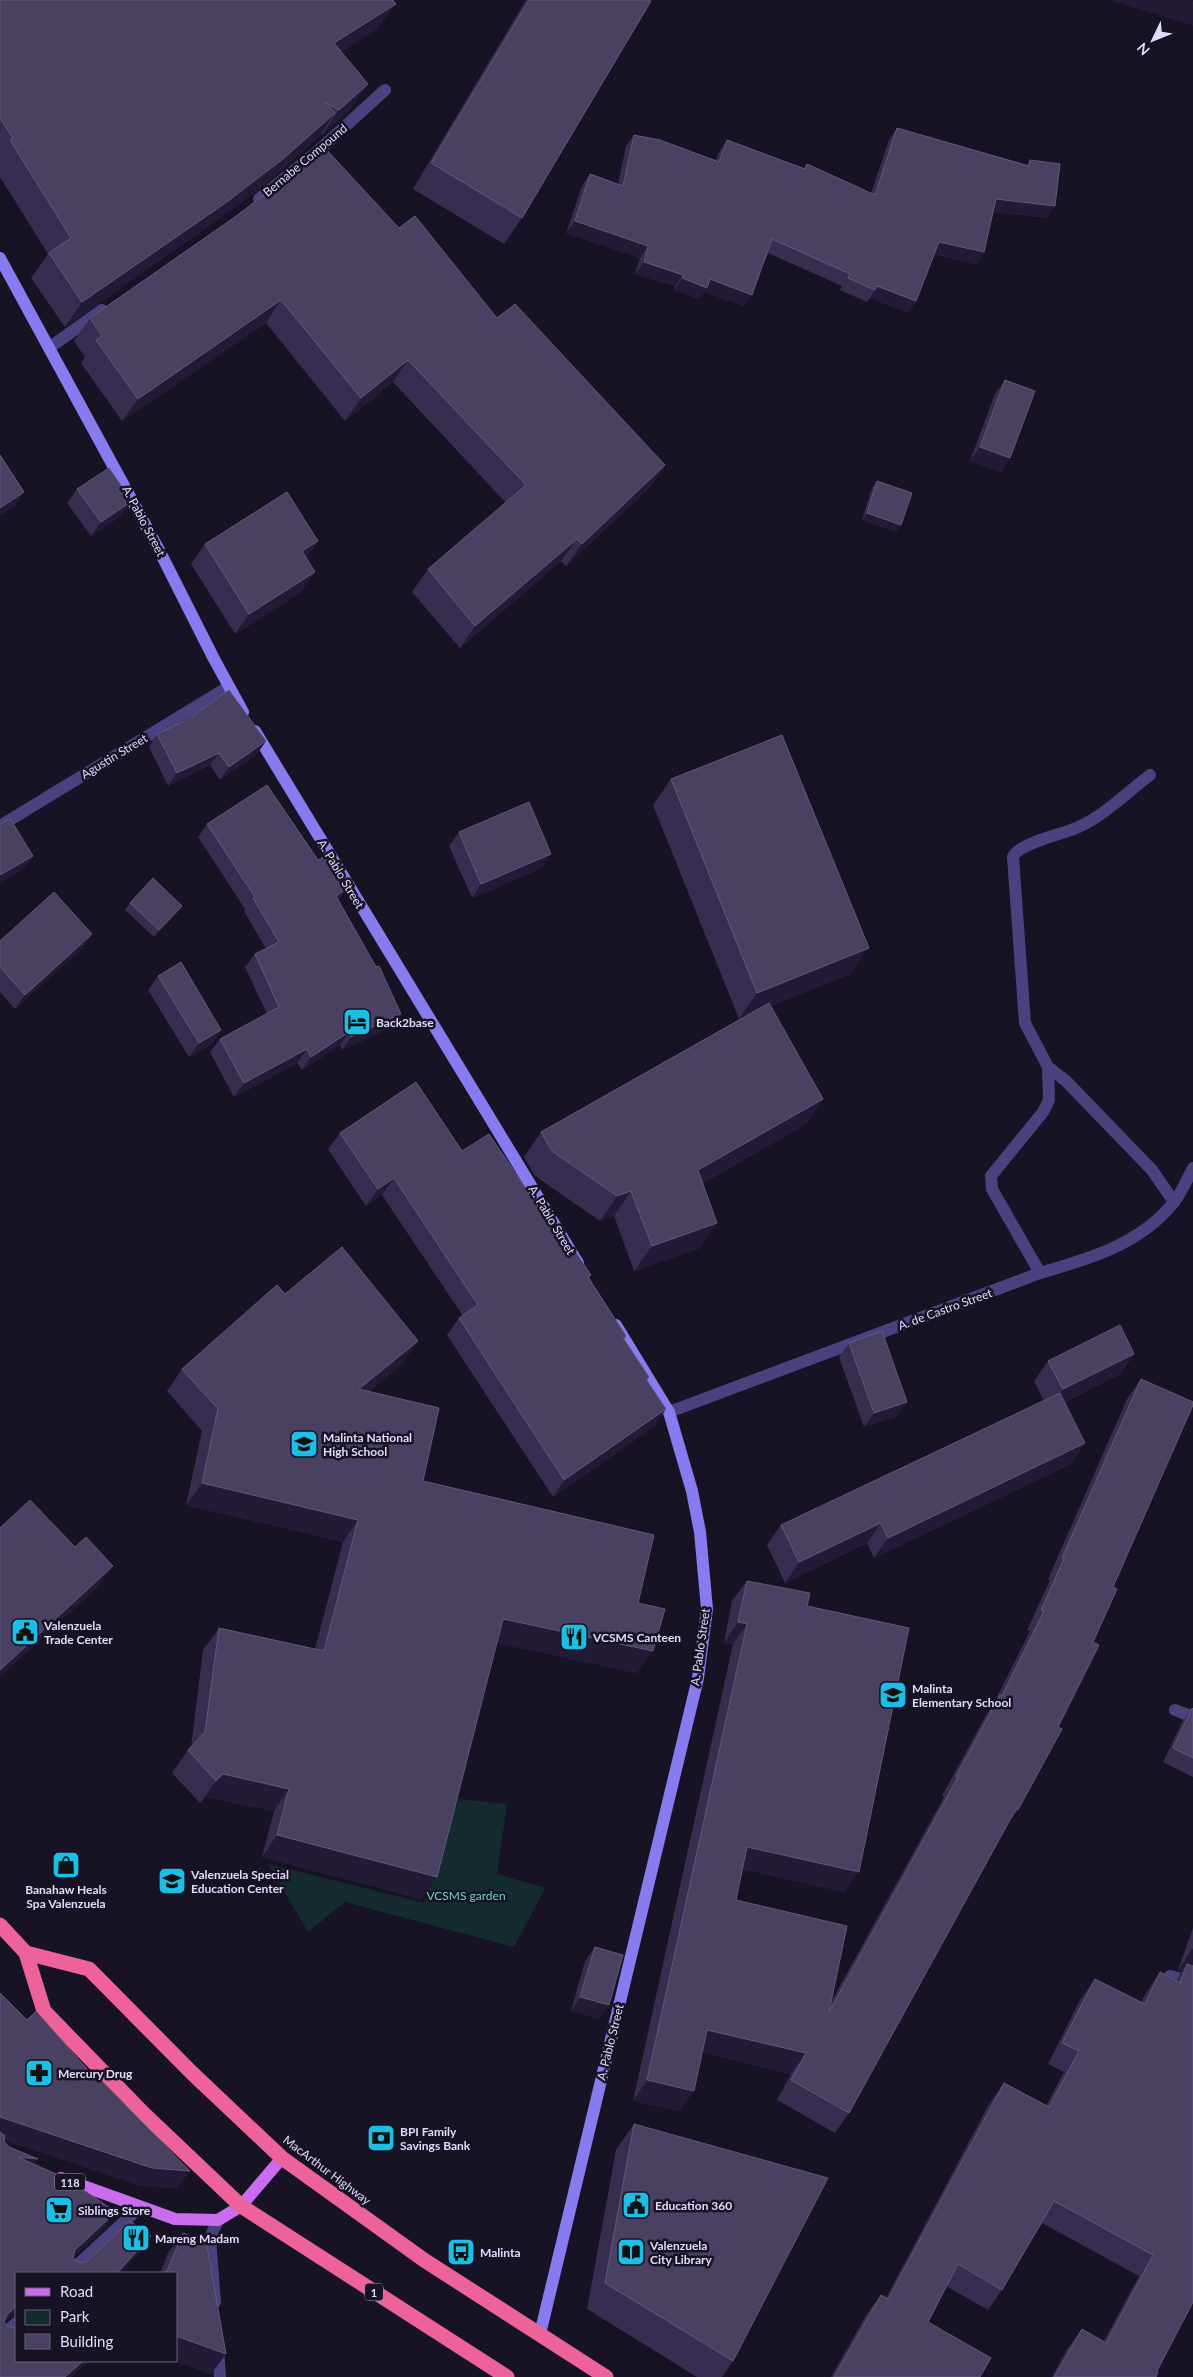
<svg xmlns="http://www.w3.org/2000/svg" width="1193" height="2377" viewBox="0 0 1193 2377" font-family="Lato,sans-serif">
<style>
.green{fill:#152c2e}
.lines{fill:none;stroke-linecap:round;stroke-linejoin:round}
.street{stroke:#4a427e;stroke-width:12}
.secondary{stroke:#887bf0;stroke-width:12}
.primary{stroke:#c96dee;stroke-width:12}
.highway{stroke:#ed6299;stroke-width:15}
.wall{fill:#372d50}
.shaded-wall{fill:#221a37}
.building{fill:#494062;stroke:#61587a}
.labels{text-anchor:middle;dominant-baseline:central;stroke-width:5;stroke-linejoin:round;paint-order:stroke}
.shield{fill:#171224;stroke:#a49eba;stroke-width:1}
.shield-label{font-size:11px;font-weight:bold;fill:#e0dafb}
.street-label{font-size:12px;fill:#e0dafb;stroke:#171224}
.poi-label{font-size:12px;font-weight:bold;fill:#e0dafb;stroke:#171224;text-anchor:start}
.park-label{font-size:12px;fill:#6dd3c2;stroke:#171224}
</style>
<rect width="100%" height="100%" fill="#171224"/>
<!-- green -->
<polygon class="green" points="458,1799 507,1804 497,1874 545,1888 514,1947 345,1902 308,1932 268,1864 424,1903"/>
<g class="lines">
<!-- street -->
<g class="street">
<polyline points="259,199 318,151 385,90"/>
<polyline points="49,348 102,310"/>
<polyline points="0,826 228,687"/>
<polyline points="1048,1067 1066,1081 1152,1170 1174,1202"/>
<path d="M1040,1273L992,1189L991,1176L1043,1112L1049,1100L1048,1067L1025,1023L1013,857C1018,844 1058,835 1071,830C1100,820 1126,793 1150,775"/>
<path d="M669,1412L1040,1273C1089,1259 1141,1244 1174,1202C1182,1192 1187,1179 1193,1168"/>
<polyline points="1175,1710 1193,1717"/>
<polyline points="1170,1976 1193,1982"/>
<polyline points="69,2273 140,2207"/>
<polyline points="215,2302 210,2238 218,2220"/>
<polyline points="0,2338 16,2323"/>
<polyline points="218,2347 220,2377"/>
</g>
<!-- secondary -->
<g class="secondary">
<polyline points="0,258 159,550 213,657 243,712"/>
<polyline points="255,731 578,1263"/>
<polyline points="540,2334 698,1678 707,1609 700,1532 692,1491 669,1412 616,1325"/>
</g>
<!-- primary -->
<polyline class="primary" points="61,2178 175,2219 218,2220 241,2206 282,2158"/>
<!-- highway -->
<g class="highway">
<polyline points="0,1925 26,1953 44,2011 143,2113 241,2206 507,2377"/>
<polyline points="26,1953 89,1969 192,2073 282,2158 424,2260 606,2377"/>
</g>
</g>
<!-- wall -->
<g class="wall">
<polygon points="0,0 378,28 341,52 351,109 322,135 321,134 318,138 266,184 206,228 65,327 31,278 48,254 0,177"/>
<polygon points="526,0 649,0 522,218 504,244 413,189"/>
<polygon points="897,128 1027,165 1030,160 1047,218 993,212 984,252 976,264 934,254 916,301 908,313 870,298 867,302 840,290 842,286 768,253 744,306 704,292 699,299 674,290 675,286 635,274 640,258 566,233 582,186 590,174 618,184 626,146 634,135 716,160 719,152 727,140 804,168 807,164 871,193 889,140"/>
<polygon points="399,228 497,318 665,465 649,488 566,566 561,561 460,648 412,592 428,569 506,503 393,382 345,421 266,323 122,421 81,363 85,357 74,341 90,318"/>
<polygon points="1005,380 1010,458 1001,472 970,461 995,394"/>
<polygon points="877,481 896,532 862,520 872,488"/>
<polygon points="77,489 122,515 91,536 67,503"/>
<polygon points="318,541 306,558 301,592 235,634 191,564 205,544"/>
<polygon points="157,734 266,741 257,754 220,780 210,765 168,786 149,747"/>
<polygon points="671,779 850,974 770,1006 823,1099 806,1124 703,1183 700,1248 634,1271 614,1216 600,1221 535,1176 524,1157 541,1132 746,1016 739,1019 653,805"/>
<polygon points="207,824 339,901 392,1027 342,1050 340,1045 302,1070 297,1063 234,1097 210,1052 220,1039 267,1014 245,967 255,954 266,949 244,911 245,909 198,837"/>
<polygon points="459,832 542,868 472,898 449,846"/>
<polygon points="130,903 182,906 177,913 154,937 125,910"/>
<polygon points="92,934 82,948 15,1009 0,992 0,941"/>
<polygon points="158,976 221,1030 212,1044 189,1057 148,990"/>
<polygon points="340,1133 462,1151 568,1251 591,1275 589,1278 626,1336 624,1339 649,1377 647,1380 655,1426 553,1497 447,1335 459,1318 463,1316 382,1195 366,1206 328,1149"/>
<polygon points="285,1294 403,1363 368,1392 423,1481 638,1603 637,1673 497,1643 421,1899 262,1857 274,1811 207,1797 200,1803 172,1773 188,1750 191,1747 203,1650 219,1628 315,1649 343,1542 186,1505 202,1431 167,1391 182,1369"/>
<polygon points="849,1343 907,1402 897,1416 864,1427 839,1357"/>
<polygon points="1134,1354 1120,1374 1065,1402 1085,1443 1071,1464 874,1558 867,1543 785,1583 767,1545 781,1525 1044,1401 1034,1381 1048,1361"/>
<polygon points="1141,1379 1113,1587 1093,1642 1058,1727 1018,1810 1006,1826 849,2113 835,2133 777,2100 791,2074 702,2052 680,2111 633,2101 733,1644 724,1643 732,1601 747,1581 807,1606 845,1892 742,1869 736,1900 831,2002 944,1797 942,1796 986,1715 993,1705 1030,1631 1027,1630 1050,1580 1048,1579 1127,1399"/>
<polygon points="1192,1708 1193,1709 1193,1777 1163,1762 1182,1722"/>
<polygon points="1193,1928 1193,2302 1157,2371 1156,2377 1052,2377 1067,2349 1082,2329 1104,2341 1139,2276 1042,2223 1002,2290 988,2310 946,2286 928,2322 980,2377 831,2377 866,2315 881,2295 886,2298 989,2104 1004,2083 1046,2106 1064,2072 1048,2064 1080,2000 1095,1979 1141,2002 1146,1993 1160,1972 1176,1980 1182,1971 1178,1970"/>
<polygon points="595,1947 609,2005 599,2019 571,2011 585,1961"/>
<polygon points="634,2124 733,2361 722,2377 697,2377 587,2309 616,2150"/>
<polygon points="183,2233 211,2374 175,2361 176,2361 176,2273 160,2273 168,2253"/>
</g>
<!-- shaded-wall -->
<g class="shaded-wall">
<polygon points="1110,0 1190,0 1193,1 1193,26"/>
<polygon points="396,4 378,28 316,68 334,43"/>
<polygon points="368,84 351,109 322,135 339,110"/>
<polygon points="335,113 318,138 266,184 206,228 65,327 82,302"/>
<polygon points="996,199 1055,206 1047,218 988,211"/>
<polygon points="575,221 648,246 640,258 566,233"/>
<polygon points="939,242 984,252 976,264 930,254"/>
<polygon points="644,262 683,275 675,286 635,274"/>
<polygon points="682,278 710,279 752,295 744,306 704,292 699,299 674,290"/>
<polygon points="877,286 916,301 908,313 870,298"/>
<polygon points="281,300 266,323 122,421 138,399"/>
<polygon points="408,360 393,382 345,421 361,398"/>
<polygon points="980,447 1010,458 1001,472 970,461"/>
<polygon points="665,465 649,488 566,566 582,544"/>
<polygon points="24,492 15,506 0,516 0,508"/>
<polygon points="132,501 122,515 91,536 101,522"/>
<polygon points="867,513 901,525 896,532 862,520"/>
<polygon points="577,539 561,561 460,648 475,626"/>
<polygon points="318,541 304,562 302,551"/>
<polygon points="315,572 301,592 235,634 249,614"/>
<polygon points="266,741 257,754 220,780 229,767"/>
<polygon points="219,753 210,765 168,786 177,773"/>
<polygon points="551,854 542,868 472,898 481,884"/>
<polygon points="33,856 23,870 0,883 0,875"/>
<polygon points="347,889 338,902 336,896"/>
<polygon points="182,906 177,913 154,937 159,930"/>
<polygon points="92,934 82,948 15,1009 25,995"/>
<polygon points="869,948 850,974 739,1019 757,993"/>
<polygon points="401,1014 392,1027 342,1050 351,1037"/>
<polygon points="221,1030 212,1044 189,1057 199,1043"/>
<polygon points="349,1032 340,1045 302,1070 311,1057"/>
<polygon points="307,1049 297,1063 234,1097 244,1083"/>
<polygon points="823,1099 806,1124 681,1195 698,1170"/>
<polygon points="394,1178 382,1195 366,1206 378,1189"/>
<polygon points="631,1191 614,1216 600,1221 617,1196"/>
<polygon points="717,1223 700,1248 634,1271 652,1246"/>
<polygon points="418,1341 403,1363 343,1412 359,1389"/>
<polygon points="1134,1354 1120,1374 1048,1410 1063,1389"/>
<polygon points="907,1402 897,1416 864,1427 874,1413"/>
<polygon points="666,1409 655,1426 553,1497 564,1480"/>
<polygon points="1085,1443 1071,1464 874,1558 888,1538"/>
<polygon points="202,1483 358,1520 343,1542 186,1505"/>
<polygon points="881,1523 867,1543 785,1583 799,1562"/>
<polygon points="113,1566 99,1586 0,1677 0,1670"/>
<polygon points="503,1619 653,1651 637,1673 488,1641"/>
<polygon points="738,1622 747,1624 733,1644 724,1643"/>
<polygon points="223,1774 289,1789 274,1811 207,1797 200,1803 216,1781"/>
<polygon points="277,1835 437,1877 421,1899 262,1857"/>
<polygon points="747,1847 859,1872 845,1892 733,1867"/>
<polygon points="1192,1949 1193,1949 1193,1974 1187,1964 1182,1971 1178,1970"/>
<polygon points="580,1997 609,2005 599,2019 571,2011"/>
<polygon points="707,2030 806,2053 791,2074 693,2050"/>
<polygon points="647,2080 694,2091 680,2111 633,2101"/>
<polygon points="0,2117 190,2171 177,2189 140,2186 0,2139"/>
<polygon points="18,2157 38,2159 26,2176"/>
<polygon points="116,2212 104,2229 63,2267 75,2250"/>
<polygon points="151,2236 139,2253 121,2273 117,2273"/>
<polygon points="16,2306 16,2316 11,2317 0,2327 7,2315"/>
<polygon points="176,2336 226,2354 211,2374 175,2361 176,2361"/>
<polygon points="83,2361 89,2361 72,2377 65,2377"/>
</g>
<!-- building -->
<g class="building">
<polygon points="0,0 393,0 396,4 334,43 368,84 339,110 325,102 335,113 283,159 224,204 82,302 49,253 71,238 10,140 13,138 0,118"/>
<polygon points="529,0 649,0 651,1 522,218 431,163"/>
<polygon points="897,128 1029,166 1030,160 1060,164 1055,206 996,199 984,252 939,242 916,301 877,286 875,290 848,278 850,274 772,239 752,295 710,279 707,288 682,278 683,275 644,262 648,246 575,221 590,174 623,186 634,135 660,140 719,162 727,140 805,169 807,164 875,195"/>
<polygon points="323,146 399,228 415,216 497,318 515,304 665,465 582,544 577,539 475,626 428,569 526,485 408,360 361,398 281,300 138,399 96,340 102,336 90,318 232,219 292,174"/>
<polygon points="1005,380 1035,391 1010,458 980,447"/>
<polygon points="0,455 24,492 0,508"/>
<polygon points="109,468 132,501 101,522 77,489"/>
<polygon points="877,481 912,493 901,525 867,513"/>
<polygon points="287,492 318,541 302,551 315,572 249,614 205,544"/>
<polygon points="229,690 266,741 229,767 219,753 177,773 157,734 187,720"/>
<polygon points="782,735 869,948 757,993 671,779"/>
<polygon points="267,785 318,860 327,855 347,889 336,896 376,967 379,966 401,1014 351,1037 349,1032 311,1057 307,1049 244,1083 220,1039 279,1007 255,954 279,942 253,898 255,897 207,824"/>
<polygon points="529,802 551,854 481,884 459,832"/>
<polygon points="8,820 11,820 33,856 0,875 0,824"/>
<polygon points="153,878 182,906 159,930 130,903"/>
<polygon points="54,892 92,934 25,995 0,967 0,941"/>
<polygon points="181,962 221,1030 199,1043 158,976"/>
<polygon points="769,1003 823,1099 698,1170 717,1223 652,1246 631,1191 617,1196 552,1151 541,1132"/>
<polygon points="416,1082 462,1151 489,1134 568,1251 573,1248 591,1275 588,1277 626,1336 623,1338 649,1377 646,1379 666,1409 564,1480 459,1318 478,1305 394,1178 378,1189 340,1133"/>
<polygon points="342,1247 418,1341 359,1389 439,1408 423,1481 654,1535 638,1603 665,1609 653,1651 503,1619 437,1877 277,1835 289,1789 223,1774 216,1781 188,1750 205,1732 219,1628 324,1651 358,1520 202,1483 218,1409 182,1369 277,1285 285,1294"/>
<polygon points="1120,1325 1134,1354 1063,1389 1048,1361"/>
<polygon points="882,1331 907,1402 874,1413 849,1343"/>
<polygon points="1141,1379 1193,1402 1193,1405 1113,1587 1117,1589 1093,1642 1099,1645 1058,1727 1062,1729 1018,1810 1016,1809 849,2113 791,2080 806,2053 707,2030 694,2091 647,2080 747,1624 738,1622 747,1581 810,1593 807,1606 909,1628 859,1872 747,1847 736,1900 847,1926 829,2012 958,1777 956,1776 1000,1695 1002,1696 1044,1611 1041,1610 1064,1559 1062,1558"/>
<polygon points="1060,1393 1085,1443 888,1538 881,1523 799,1562 781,1525"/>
<polygon points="30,1500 75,1547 86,1537 113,1566 0,1670 0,1528"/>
<polygon points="1192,1708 1193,1709 1193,1758 1173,1748"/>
<polygon points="595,1947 623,1955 609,2005 580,1997"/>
<polygon points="1187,1964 1193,1966 1193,2302 1157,2371 1158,2372 1156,2377 1054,2377 1082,2329 1106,2343 1153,2255 1054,2201 1002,2290 958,2264 928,2322 991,2358 980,2377 834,2377 881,2295 888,2299 1004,2083 1049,2107 1079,2051 1062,2043 1095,1979 1145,2004 1160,1972 1180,1983"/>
<polygon points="0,1993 27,2020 36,2011 95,2078 97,2076 190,2171 152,2168 0,2117"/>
<polygon points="634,2124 828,2178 733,2361 605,2283"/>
<polygon points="0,2132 5,2136 4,2141 9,2147 38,2159 18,2157 69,2180 116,2212 75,2250 73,2257 76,2261 83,2263 87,2261 130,2221 151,2236 117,2273 16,2273 16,2306 7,2315 4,2322 7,2326 14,2328 16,2327 16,2361 83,2361 65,2377 0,2377"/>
<polygon points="183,2233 206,2241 226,2354 176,2336 176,2273 166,2273"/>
</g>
<!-- icons -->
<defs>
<symbol id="hotel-square" viewBox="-11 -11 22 22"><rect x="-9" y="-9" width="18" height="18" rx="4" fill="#1bbfe5" stroke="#171224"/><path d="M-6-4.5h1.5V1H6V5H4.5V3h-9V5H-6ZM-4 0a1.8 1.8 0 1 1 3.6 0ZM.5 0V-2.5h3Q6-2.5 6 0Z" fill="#111"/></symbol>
<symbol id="school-square" viewBox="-11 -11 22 22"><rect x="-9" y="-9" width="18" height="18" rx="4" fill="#1bbfe5" stroke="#171224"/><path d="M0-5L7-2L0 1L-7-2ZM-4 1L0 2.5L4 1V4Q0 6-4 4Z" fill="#111"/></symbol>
<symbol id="civic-square" viewBox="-11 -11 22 22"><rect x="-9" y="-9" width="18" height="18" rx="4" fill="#1bbfe5" stroke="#171224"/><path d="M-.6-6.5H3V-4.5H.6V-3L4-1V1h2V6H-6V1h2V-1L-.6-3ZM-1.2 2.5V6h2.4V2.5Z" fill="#111"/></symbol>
<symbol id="restaurant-square" viewBox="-11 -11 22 22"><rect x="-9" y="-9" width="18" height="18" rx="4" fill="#1bbfe5" stroke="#171224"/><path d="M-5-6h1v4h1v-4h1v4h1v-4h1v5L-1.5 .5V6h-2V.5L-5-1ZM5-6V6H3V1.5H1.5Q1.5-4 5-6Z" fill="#111"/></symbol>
<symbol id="shop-square" viewBox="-11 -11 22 22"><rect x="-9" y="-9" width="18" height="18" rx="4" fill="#1bbfe5" stroke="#171224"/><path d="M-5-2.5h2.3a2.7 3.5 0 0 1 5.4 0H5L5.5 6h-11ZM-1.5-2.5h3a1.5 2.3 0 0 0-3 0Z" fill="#111"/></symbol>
<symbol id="pharmacy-square" viewBox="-11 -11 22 22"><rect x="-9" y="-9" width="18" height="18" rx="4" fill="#1bbfe5" stroke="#171224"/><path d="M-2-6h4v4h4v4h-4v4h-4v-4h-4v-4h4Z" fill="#111"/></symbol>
<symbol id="bank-square" viewBox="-11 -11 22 22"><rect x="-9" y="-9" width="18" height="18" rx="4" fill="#1bbfe5" stroke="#171224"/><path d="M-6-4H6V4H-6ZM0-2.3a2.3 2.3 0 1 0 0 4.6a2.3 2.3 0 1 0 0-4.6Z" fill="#111"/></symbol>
<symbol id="supermarket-square" viewBox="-11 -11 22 22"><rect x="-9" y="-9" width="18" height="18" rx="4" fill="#1bbfe5" stroke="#171224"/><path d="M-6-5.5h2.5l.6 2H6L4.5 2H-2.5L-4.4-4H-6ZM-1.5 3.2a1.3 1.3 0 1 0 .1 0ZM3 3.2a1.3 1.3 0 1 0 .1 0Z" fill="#111"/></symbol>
<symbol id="bus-square" viewBox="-11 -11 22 22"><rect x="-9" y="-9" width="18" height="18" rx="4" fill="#1bbfe5" stroke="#171224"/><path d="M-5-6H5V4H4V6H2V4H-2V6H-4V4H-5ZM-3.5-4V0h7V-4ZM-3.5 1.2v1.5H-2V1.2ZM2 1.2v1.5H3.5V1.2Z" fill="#111"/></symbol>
<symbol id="library-square" viewBox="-11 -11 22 22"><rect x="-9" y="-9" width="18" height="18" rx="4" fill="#1bbfe5" stroke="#171224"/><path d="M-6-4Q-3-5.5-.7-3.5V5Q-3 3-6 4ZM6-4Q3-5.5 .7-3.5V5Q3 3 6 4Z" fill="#111"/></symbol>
</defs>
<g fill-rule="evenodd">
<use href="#hotel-square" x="341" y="1006" width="32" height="32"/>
<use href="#school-square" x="288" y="1428" width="32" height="32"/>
<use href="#civic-square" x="9" y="1616" width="32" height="32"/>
<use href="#restaurant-square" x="558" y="1621" width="32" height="32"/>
<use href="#school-square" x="877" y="1679" width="32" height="32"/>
<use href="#shop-square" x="50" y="1849" width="32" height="32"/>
<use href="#school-square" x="156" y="1865" width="32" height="32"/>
<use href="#pharmacy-square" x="23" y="2057" width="32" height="32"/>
<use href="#bank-square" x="365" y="2122" width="32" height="32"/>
<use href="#civic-square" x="620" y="2189" width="32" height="32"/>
<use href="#supermarket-square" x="43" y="2194" width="32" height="32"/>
<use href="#restaurant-square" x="120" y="2222" width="32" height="32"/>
<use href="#bus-square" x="445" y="2236" width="32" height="32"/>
<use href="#library-square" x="615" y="2236" width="32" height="32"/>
</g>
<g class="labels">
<!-- shield labels -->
<g class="shield">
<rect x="55" y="2173.5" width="30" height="17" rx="4"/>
<rect x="365" y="2283.5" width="18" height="17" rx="4"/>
</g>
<g class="shield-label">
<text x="70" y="2182">118</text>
<text x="374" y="2292">1</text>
</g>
<!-- street labels -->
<g class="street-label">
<text transform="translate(305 160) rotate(-40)">Bernabe Compound</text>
<text transform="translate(144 521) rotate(62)">A. Pablo Street</text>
<text transform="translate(114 756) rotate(-31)">Agustin Street</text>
<text transform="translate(341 874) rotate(59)">A. Pablo Street</text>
<text transform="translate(552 1220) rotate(59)">A. Pablo Street</text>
<text transform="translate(945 1309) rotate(-20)">A. de Castro Street</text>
<text transform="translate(700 1647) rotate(-82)">A. Pablo Street</text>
<text transform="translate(610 2042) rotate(-76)">A. Pablo Street</text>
<text transform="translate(327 2170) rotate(37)">MacArthur Highway</text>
</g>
<!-- poi labels -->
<g class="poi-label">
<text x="376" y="1022">Back2base</text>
<text x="323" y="1437">Malinta National<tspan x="323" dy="14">High School</tspan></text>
<text x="44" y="1625">Valenzuela<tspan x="44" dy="14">Trade Center</tspan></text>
<text x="593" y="1637">VCSMS Canteen</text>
<text x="912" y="1688">Malinta<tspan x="912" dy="14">Elementary School</tspan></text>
<text x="191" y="1874">Valenzuela Special<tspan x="191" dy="14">Education Center</tspan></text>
<text x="66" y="1889" text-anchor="middle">Banahaw Heals<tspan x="66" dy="14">Spa Valenzuela</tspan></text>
<text x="58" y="2073">Mercury Drug</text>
<text x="400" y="2131">BPI Family<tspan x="400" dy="14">Savings Bank</tspan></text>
<text x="655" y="2205">Education 360</text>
<text x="78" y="2210">Siblings Store</text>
<text x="155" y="2238">Mareng Madam</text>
<text x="650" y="2245">Valenzuela<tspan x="650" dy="14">City Library</tspan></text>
<text x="480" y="2252">Malinta</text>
</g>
<!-- park labels -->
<g class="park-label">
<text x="466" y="1895">VCSMS garden</text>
</g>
</g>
<!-- legend -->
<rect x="15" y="2272" width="162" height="90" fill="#171224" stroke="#67627a"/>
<rect x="25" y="2288" width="25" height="8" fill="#c96dee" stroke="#67627a"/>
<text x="60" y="2297" font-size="15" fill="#e0dafb">Road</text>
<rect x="25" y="2310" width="25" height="15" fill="#152c2e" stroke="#67627a"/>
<text x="60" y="2322" font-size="15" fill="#e0dafb">Park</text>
<rect x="25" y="2334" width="25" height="15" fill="#494062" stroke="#67627a"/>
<text x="60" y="2347" font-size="15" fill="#e0dafb">Building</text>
<!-- north arrow -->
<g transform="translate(1153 40) rotate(227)" stroke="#171224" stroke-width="4" paint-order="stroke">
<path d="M0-4L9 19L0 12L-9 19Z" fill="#e0dafb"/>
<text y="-8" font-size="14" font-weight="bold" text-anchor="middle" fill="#e0dafb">N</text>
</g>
</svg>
